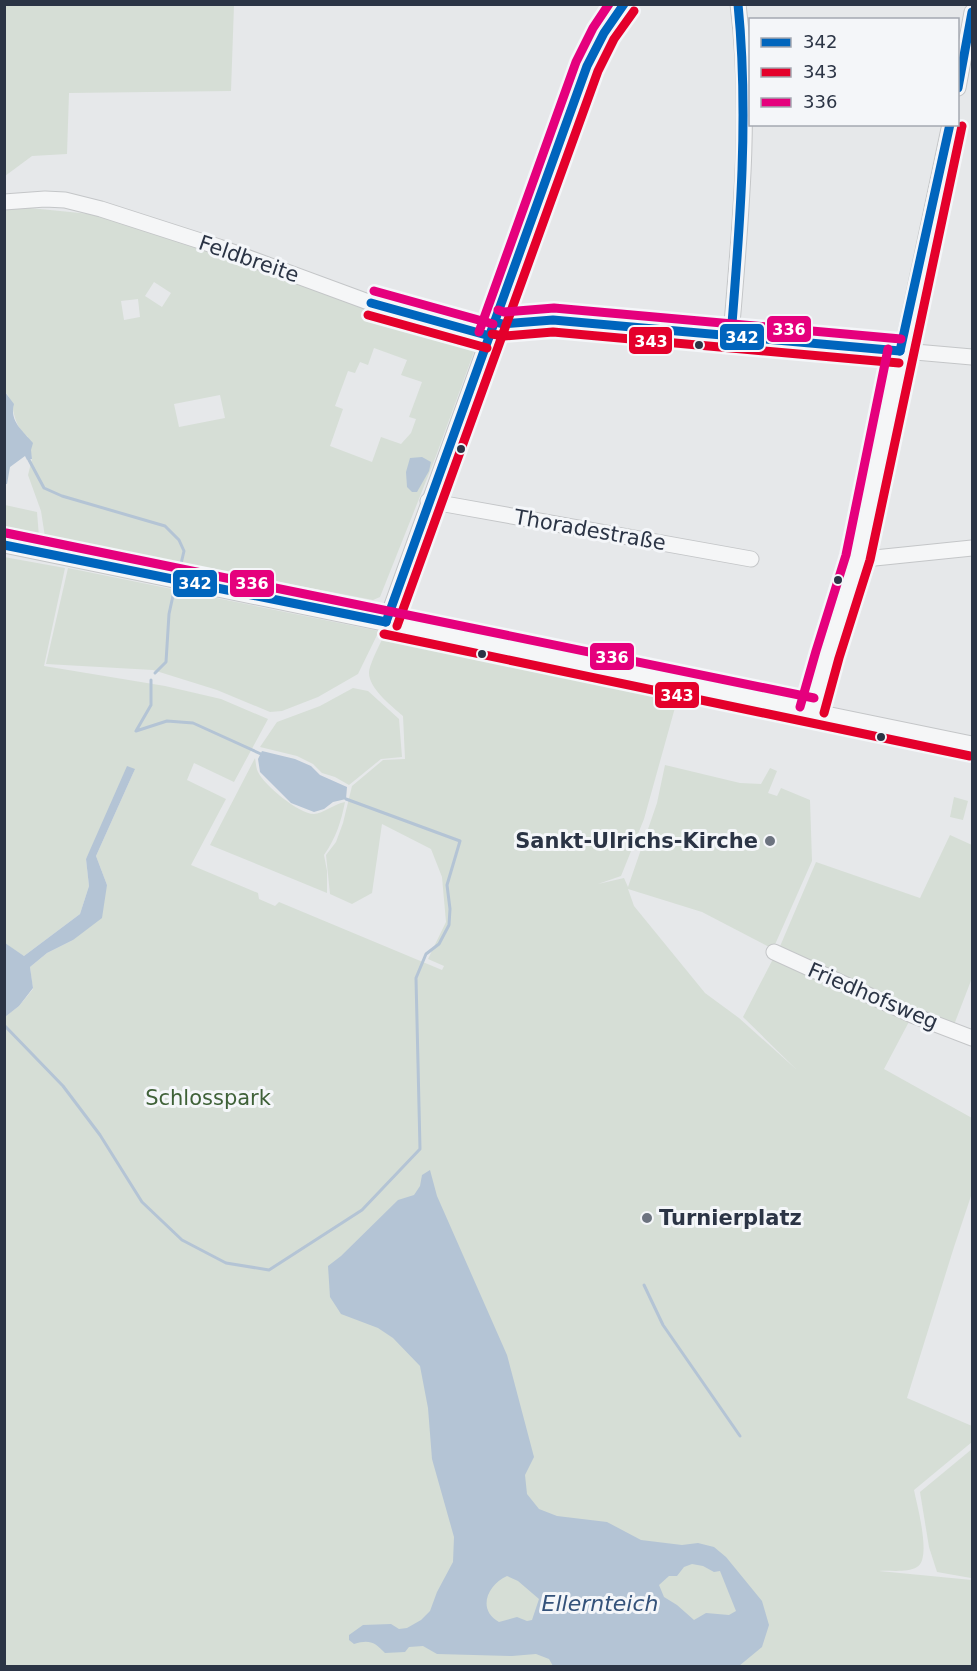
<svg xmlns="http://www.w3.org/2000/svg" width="977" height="1671" viewBox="0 0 977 1671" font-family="'DejaVu Sans',sans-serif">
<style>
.green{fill:#d6ded6;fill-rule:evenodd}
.water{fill:#b4c4d5;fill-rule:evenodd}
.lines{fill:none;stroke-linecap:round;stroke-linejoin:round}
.stream{stroke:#b4c4d5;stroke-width:3}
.minor-casing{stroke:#c4c6c8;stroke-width:17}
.minor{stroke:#f5f6f7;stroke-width:15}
.bus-1-casing{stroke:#f4f6f9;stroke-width:14}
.bus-2-casing{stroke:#f4f6f9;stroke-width:14}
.bus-3-casing{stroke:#f4f6f9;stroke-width:14}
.bus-1{stroke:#0065bd;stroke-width:9}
.bus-2{stroke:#e4002b;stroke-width:9}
.bus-3{stroke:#e5007d;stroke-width:9}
.bus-dot{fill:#2b3445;stroke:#f4f6f9;stroke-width:2}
.poi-dot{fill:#6c737f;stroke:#f4f6f9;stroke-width:2}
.labels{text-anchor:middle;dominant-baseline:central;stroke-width:6;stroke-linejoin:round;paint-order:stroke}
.street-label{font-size:21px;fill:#2b3445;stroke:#f4f6f9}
.poi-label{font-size:21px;font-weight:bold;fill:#2b3445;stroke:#f4f6f9;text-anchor:end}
.park-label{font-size:21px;fill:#3f6138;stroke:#f4f6f9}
.water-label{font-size:22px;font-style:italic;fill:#34527a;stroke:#f4f6f9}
.line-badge{stroke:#f4f6f9;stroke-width:2}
.badge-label{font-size:16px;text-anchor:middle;font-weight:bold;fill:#fff}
</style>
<rect width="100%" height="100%" fill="#e6e8ea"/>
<!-- green -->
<g class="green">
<polygon points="4,5 234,5 231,91 69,93 67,154 32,156 5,176"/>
<path d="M10,206L100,215L217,253L367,310L469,342L475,349L436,456L380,597L373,600L45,537L41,511L28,475L32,459L28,437C10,424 16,402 5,392L4,213ZM154,282L171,293L162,307L145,296ZM138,299L140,317L124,320L121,301ZM374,348L407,360L401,375L422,382L409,417L416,419L411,433L401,444L381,437L372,462L330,446L343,409L335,406L348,371L355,373L360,362L368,365ZM220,395L225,418L179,427L174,404Z"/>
<polygon points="5,505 37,512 39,537 5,530"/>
<path d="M4,557L65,568L44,666L165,686L221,699L268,719L234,782L194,763L187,780L226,799L191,865L258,893L259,899L275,906L279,902L442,970L444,966L428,959L446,922L442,877L431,849L382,824L372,893L352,904L330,894L326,855L336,842L343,823L352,786L383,760L405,759L403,716C393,707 368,688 369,672C370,663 381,642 385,633H403L669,687L676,704L644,819L621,876L598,884L624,878L628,887L657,803L665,765L740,783L761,784L770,768L777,771L768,793L777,796L781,788L810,800L812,861L773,949L702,912L628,889L634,906L705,993L739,1018L797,1070L743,1017L774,957L860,1000L866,994L778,951L816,862L920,898L950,835L972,845V978L952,1030L912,1016L884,1069L972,1118V1193L954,1247L907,1398L972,1426V1442L914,1490C917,1505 932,1559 917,1567C907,1573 890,1570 879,1571L972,1580V1666H5V1017L19,1006L33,989L30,967L47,953L73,940L107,885L96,856L135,769L86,859L89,886L80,914L24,956L4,943Z"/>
<polygon points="68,568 379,631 358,674 318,697 282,711 270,712 217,690 153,670 46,664"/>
<polygon points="353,688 368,691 399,719 402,757 381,759 349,785 335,777 322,773 313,764 297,756 260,747 277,722 320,706"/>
<path d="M255,758C256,763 256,768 258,772C264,785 299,814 314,814C322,814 334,804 345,802C341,822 336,838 324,855L327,871V893L210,845Z"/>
<polygon points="954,797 968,801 963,820 950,817"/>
<polygon points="972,1449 971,1578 937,1572 929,1547 920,1492"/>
</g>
<!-- water -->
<g class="water">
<path d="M5,392L14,404C9,421 23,431 33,443L31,450L32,459L27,460L25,456L10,467L7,484H4Z"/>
<polygon points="422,457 431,462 429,471 417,492 412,492 407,487 406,472 410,458"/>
<polygon points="262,751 295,759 311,766 320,775 347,787 346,799 333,802 324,809 314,812 291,803 260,772 258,759"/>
<polygon points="127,766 135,769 96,856 107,885 102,918 73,940 47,953 30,967 33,988 19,1006 5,1017 5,943 24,956 80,914 89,886 86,859"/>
<path d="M430,1170L437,1196L507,1355L534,1457L525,1475L527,1494L539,1509L557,1516L607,1522L641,1540L682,1545L698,1543L714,1547L726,1557L762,1601L769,1625L762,1647L739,1666H553L549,1659L536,1654L512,1656L437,1654L423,1646L409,1647L405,1652L385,1653C375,1642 369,1639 354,1644L349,1640V1635L363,1625L391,1624L399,1629L407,1628L421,1620L430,1611L437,1592L453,1562L454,1537L432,1459L428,1408L420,1366L393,1338L378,1328L341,1314L330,1297L328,1266L341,1256L398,1200L414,1195L420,1186L422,1175ZM692,1564L703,1566L714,1572L720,1571L736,1611L729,1615L706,1613L694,1620L677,1605L664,1597L659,1585L669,1576H677L684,1567ZM507,1576L518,1581L539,1599L532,1620L527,1621L517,1617L499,1622C477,1610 487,1585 507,1576Z"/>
</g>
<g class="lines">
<!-- stream -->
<g class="stream">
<polyline points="29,460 44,488 62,496 165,526 179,540 184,551 180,568"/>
<polyline points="155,673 166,662 169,614 174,591"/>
<polyline points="151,680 151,705 136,731 167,721 193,723 261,754"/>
<polyline points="4,1025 63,1086 100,1135 142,1202 182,1240 226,1263 269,1270 362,1210 420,1149 416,978 426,954 439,944 449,925 450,909 447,885 460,841 346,799"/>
<polyline points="644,1285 663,1325 740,1436"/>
</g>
<defs>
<g id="minor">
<polyline points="958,88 972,12"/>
<polyline points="4,202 45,199 65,200 101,209 219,247 371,303 490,336"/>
<polyline points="495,322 503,324 553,320 972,357"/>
<path d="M731,336C740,225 752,115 738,4"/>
<polyline points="428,501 751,559"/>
<polyline points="4,545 972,744"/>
<polyline points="858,558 865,559 972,548"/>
<polyline points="386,622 587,66 604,33 624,4"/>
<polyline points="812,710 827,655 858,558 950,124"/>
<polyline points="774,952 912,1015 972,1038"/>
</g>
</defs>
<!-- minor casing -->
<use href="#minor" class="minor-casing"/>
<!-- minor -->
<use href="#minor" class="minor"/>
<defs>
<g id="bus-1">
<polyline points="958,88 972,12"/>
<polyline points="371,303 490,336"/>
<polyline points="495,322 503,324 553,320 900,351"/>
<path d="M731,336C740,225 749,116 738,4"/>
<polyline points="900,351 950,124"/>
<polyline points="4,545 386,622"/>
<polyline points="386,622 587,66 604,33 624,4"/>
</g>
<g id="bus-2">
<polyline points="368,315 487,348"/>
<polyline points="492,334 504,336 553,332 899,363"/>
<polyline points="397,626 598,71 614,39 634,11"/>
<polyline points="384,634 970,756"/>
<polyline points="824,713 839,658 870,560 962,126"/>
</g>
<g id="bus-3">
<polyline points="374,291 493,324"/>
<polyline points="498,310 504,312 554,308 901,339"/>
<polyline points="479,332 576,62 593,28 609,4"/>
<polyline points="6,533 814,698"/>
<polyline points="800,707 816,651 846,555 888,349"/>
</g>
</defs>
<!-- bus-1 casing -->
<use href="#bus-1" class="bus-1-casing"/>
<!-- bus-2 casing -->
<use href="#bus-2" class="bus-2-casing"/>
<!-- bus-3 casing -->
<use href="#bus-3" class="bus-3-casing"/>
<!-- bus-1 -->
<use href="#bus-1" class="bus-1"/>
<!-- bus-2 -->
<use href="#bus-2" class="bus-2"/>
<!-- bus-3 -->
<use href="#bus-3" class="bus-3"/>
</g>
<!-- markers -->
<g class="bus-dot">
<circle cx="699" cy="345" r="5"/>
<circle cx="461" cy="449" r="5"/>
<circle cx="838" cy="580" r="5"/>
<circle cx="482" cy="654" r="5"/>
<circle cx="881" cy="737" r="5"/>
</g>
<g class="poi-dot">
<circle cx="770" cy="841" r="6"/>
<circle cx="647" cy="1218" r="6"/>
</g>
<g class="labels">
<!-- street labels -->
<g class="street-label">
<text transform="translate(249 259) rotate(19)">Feldbreite</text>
<text transform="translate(590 530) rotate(10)">Thoradestraße</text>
<text transform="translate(873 996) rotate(23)">Friedhofsweg</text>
</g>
<!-- poi labels -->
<g class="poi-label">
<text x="758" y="841">Sankt-Ulrichs-Kirche</text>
<text x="659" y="1218" text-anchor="start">Turnierplatz</text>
</g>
<!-- park labels -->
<g class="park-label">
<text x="208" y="1098">Schlosspark</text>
</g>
<!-- water labels -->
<g class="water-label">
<text x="600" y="1603">Ellernteich</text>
</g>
</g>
<g class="line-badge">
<rect x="766" y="315" width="46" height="28" rx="6" fill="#e5007d"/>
<rect x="719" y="323" width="46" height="28" rx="6" fill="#0065bd"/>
<rect x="628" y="326" width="45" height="29" rx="6" fill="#e4002b"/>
<rect x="229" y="569" width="46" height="29" rx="6" fill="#e5007d"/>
<rect x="172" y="569" width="46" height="29" rx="6" fill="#0065bd"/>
<rect x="589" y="642" width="46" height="29" rx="6" fill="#e5007d"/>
<rect x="654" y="681" width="46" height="28" rx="6" fill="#e4002b"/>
</g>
<g class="badge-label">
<text x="789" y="335">336</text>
<text x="742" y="343">342</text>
<text x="651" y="347">343</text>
<text x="252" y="589">336</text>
<text x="195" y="589">342</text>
<text x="612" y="663">336</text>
<text x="677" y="701">343</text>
</g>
<!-- border -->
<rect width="977" height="1671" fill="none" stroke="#2b3445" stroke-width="12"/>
<!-- legend -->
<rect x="749" y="18" width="210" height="108" fill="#f4f6f9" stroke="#a4a8b1" stroke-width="1.5"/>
<rect x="761" y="38" width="30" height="9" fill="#0065bd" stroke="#a4a8b1" stroke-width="1.5"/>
<text x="803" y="48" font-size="18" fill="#2b3445">342</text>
<rect x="761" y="68" width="30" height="9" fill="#e4002b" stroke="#a4a8b1" stroke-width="1.5"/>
<text x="803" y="78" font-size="18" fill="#2b3445">343</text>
<rect x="761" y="98" width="30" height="9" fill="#e5007d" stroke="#a4a8b1" stroke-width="1.5"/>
<text x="803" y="108" font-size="18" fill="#2b3445">336</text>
</svg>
